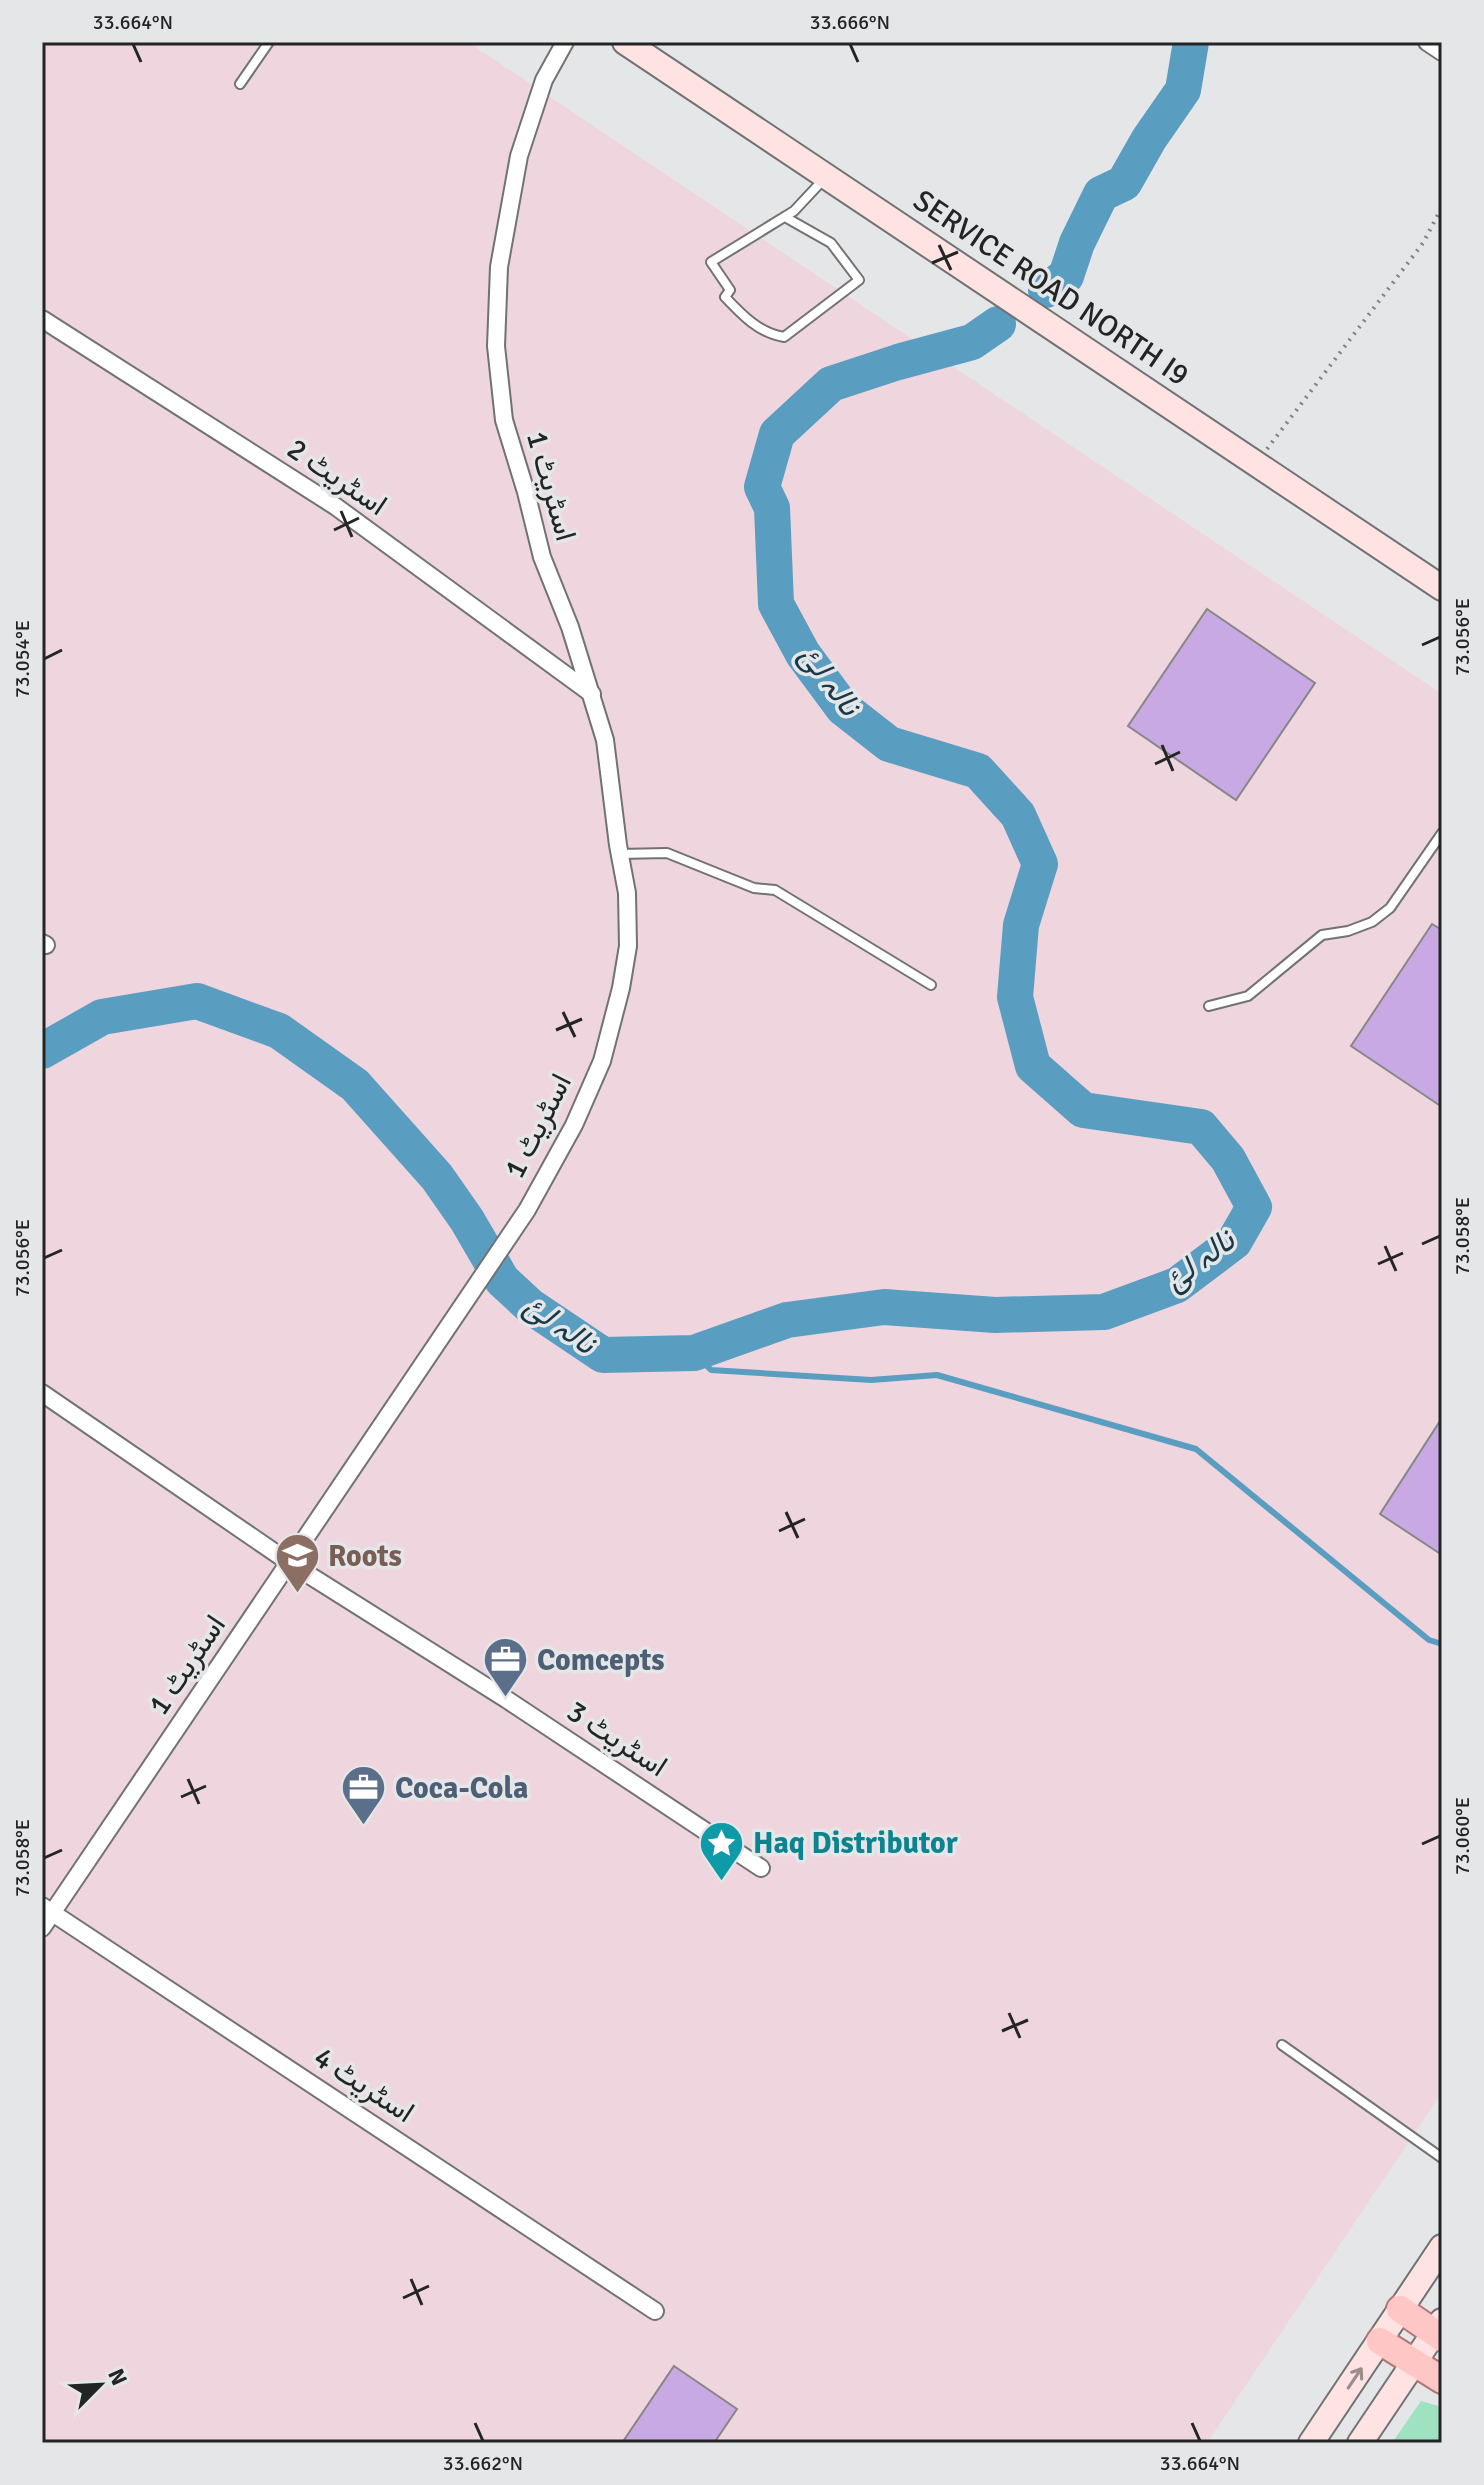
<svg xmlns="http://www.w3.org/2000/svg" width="1484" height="2485" viewBox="0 0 1484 2485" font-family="Signika,Vazirmatn,sans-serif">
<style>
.industrial{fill:#eed5de}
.green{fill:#9ee2c2}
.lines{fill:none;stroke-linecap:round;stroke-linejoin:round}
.stream{stroke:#599dc1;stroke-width:6}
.river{stroke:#599dc1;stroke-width:36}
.building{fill:#c8a9e3;stroke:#878788;stroke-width:2}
.service-casing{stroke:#707273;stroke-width:12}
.minor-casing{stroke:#707273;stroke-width:20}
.secondary-casing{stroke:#707273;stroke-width:28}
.primary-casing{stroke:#b17573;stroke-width:30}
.path{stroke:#828384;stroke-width:4;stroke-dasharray:2 6;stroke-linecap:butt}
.service{stroke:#fff;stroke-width:8}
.minor{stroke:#fff;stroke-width:16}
.secondary{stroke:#fee3e2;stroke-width:24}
.primary{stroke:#fec7c5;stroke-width:26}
.oneway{stroke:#9b8d8c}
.ticks{fill:none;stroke:#232424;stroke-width:3}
.labels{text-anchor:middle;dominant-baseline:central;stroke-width:7;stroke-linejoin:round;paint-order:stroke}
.street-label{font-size:30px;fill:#232424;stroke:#e5e6e8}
.education-label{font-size:30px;font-weight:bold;fill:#785e54;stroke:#e5e6e8;text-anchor:start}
.service-label{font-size:30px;font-weight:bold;fill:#4e5e75;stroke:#e5e6e8;text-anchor:start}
.culture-label{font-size:30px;font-weight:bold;fill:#0d838f;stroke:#e5e6e8;text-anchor:start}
.water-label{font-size:32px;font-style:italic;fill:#183848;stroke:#e5e6e8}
.neatline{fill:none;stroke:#232424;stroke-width:3}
.ticks-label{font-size:20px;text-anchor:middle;fill:#232424}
</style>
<rect width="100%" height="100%" fill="#e5e6e8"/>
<!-- industrial -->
<polygon class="industrial" points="42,42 468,42 1442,694 1442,2092 1207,2443 42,2443"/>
<!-- green -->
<polygon class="green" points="1421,2401 1442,2407 1442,2443 1392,2443"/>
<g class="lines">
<!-- stream -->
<polyline class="stream" points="694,1353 711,1370 871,1380 937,1375 1196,1449 1429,1640 1442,1644"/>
<!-- river -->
<g class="river">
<polyline points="1046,290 1066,276 1077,243 1101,194 1124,183 1149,139 1183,90 1191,42"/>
<polyline points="42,1051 102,1017 197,1001 279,1031 355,1085 437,1177 467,1220 502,1280 530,1306 603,1355 694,1353 787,1320 884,1307 995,1315 1104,1312 1177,1285 1234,1242 1254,1207 1228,1159 1201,1127 1083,1110 1033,1066 1015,997 1021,925 1040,864 1018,815 978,771 889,744 843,708 803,654 776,604 772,508 762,487 777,434 831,384 898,362 972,342 998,324"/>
</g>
</g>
<!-- building -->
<g class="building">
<polygon points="1207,609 1315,683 1236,800 1128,726"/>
<polygon points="1432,924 1442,930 1442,1107 1351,1046"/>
<polygon points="1442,1418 1442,1555 1380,1514"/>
<polygon points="674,2366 737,2409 714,2443 622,2443"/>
</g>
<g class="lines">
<defs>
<g id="service">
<polyline points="240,84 269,42"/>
<path d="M785,217L831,243L859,280L784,337C759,333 742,315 725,297L730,290L711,262L794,211L823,180"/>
<polyline points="620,854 667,853 754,888 775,890 931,985"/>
<polyline points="1209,1006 1248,996 1322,935 1348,931 1372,922 1390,908 1442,833"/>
<polyline points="1282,2045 1442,2158"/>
</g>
<g id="minor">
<polyline points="1427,42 1442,52"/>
<polyline points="42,319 335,506 592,694"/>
<polyline points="42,943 46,945"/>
<polyline points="42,1393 290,1563 506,1699 761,1868"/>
<polyline points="42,1906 655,2311"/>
<polyline points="42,1928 527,1210 574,1125 602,1061 621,988 628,946 627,893 618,845 605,740 570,627 542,557 526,492 504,420 496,346 499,267 519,156 544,80 565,42"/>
</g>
<g id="secondary">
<polyline points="625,42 1442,588"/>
<polyline points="1311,2443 1442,2247"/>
<polyline points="1360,2443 1442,2321"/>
</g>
<g id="primary">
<polyline points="1400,2309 1442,2338"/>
<polyline points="1380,2341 1442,2380"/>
</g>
</defs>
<!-- service casing -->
<use href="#service" class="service-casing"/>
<!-- minor casing -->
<use href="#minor" class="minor-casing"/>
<!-- secondary casing -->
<use href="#secondary" class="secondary-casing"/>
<!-- primary casing -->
<use href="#primary" class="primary-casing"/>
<!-- path -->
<polyline class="path" points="1267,449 1423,243 1442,207"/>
<!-- service -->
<use href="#service" class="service"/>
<!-- minor -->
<use href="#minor" class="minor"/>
<!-- secondary -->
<use href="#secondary" class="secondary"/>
<!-- primary -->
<use href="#primary" class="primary"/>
</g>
<!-- one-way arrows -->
<defs><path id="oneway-shaft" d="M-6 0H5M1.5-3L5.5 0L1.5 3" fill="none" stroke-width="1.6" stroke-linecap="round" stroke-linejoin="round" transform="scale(2)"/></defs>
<use class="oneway" href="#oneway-shaft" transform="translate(1355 2378) rotate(-56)"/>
<!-- ticks -->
<path class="ticks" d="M133,44L141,62M850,44L858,62M939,245L951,270M932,263L958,252M341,511L352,537M334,530L359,518M1422,645L1440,637M44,659L62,650M1162,745L1173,771M1155,764L1180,752M563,1012L575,1037M556,1030L582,1019M1422,1244L1440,1236M1385,1246L1396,1271M44,1258L62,1250M1378,1264L1403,1253M786,1512L798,1538M779,1531L805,1519M188,1779L199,1804M181,1797L206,1786M1422,1844L1440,1836M44,1858L62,1850M1009,2013L1020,2038M1002,2031L1028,2020M411,2279L422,2305M403,2298L429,2286M475,2423L483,2441M1192,2423L1200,2441"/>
<!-- icons -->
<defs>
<symbol id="university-pin" viewBox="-11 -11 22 30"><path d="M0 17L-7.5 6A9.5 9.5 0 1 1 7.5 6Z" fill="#8d6e63" stroke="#e5e6e8"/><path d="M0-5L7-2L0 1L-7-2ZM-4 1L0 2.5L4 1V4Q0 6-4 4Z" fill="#fff"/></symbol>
<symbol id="office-pin" viewBox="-11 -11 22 30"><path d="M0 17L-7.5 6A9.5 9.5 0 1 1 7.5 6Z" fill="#5c6f8a" stroke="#e5e6e8"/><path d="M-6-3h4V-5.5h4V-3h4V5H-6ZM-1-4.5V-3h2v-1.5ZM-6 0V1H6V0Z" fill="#fff"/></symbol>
<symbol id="sight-pin" viewBox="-11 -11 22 30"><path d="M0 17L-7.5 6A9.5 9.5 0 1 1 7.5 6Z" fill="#0f9aa8" stroke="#e5e6e8"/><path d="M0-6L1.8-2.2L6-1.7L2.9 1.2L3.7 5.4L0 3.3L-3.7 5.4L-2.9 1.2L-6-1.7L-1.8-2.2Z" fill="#fff"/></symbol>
</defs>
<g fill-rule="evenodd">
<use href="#university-pin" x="272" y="1530" width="51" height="69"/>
<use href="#office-pin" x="480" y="1634" width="51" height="69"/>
<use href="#office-pin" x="338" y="1762" width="51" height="69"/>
<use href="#sight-pin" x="696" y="1818" width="51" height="69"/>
</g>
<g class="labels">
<!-- street labels -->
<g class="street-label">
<text transform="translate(1051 288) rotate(34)">SERVICE ROAD NORTH I9</text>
<text transform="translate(337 477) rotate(34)">اسٹریٹ 2</text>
<text transform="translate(551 486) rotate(74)">اسٹریٹ 1</text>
<text transform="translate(538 1126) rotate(-63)">اسٹریٹ 1</text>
<text transform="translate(187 1665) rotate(-56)">اسٹریٹ 1</text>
<text transform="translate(617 1739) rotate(33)">اسٹریٹ 3</text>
<text transform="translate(364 2085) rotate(33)">اسٹریٹ 4</text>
</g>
<!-- education labels -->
<g class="education-label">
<text x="328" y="1556">Roots</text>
</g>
<!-- service labels -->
<g class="service-label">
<text x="537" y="1660">Comcepts</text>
<text x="395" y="1788">Coca-Cola</text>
</g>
<!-- culture labels -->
<g class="culture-label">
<text x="753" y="1843">Haq Distributor</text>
</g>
<!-- water labels -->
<g class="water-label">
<text transform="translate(830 680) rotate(53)">نالہ لئ</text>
<text transform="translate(1199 1260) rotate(-37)">نالہ لئ</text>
<text transform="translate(560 1324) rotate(35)">نالہ لئ</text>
</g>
</g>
<!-- border -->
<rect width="1484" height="2485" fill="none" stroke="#e5e6e8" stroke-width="88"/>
<!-- north arrow -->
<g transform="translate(100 2385) rotate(66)" stroke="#e5e6e8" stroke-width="6" paint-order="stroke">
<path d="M0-6L14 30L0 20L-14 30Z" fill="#232424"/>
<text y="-12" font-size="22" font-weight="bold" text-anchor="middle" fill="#232424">N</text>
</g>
<rect x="44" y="44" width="1396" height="2397" class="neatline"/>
<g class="ticks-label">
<text x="133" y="29">33.664°N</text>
<text x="850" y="29">33.666°N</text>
<text transform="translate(1462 637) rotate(-90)" y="7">73.056°E</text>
<text transform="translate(22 659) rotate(-90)" y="7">73.054°E</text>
<text transform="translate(1462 1236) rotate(-90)" y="7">73.058°E</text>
<text transform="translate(22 1258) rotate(-90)" y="7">73.056°E</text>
<text transform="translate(1462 1836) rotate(-90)" y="7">73.060°E</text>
<text transform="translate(22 1858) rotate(-90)" y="7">73.058°E</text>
<text x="483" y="2470">33.662°N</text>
<text x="1200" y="2470">33.664°N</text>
</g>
</svg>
